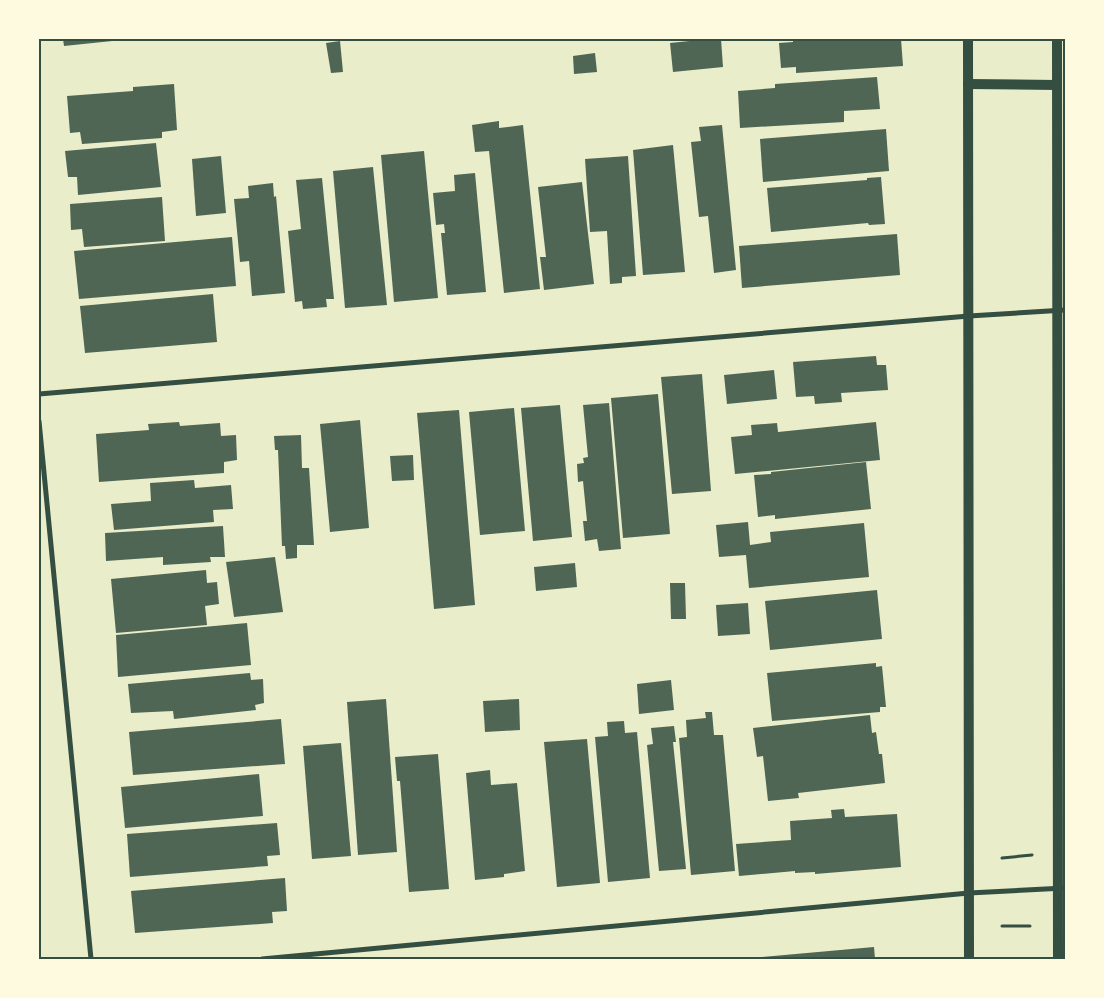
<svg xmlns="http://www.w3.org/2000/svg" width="1104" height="998" viewBox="0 0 1104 998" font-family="'DM Sans',sans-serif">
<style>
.building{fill:#4f6655}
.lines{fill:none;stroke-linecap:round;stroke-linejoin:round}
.path{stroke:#344e41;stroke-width:3}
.minor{stroke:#344e41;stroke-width:5}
.secondary{stroke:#344e41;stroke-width:10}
.neatline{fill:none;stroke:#344e41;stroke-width:2}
</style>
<rect width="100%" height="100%" fill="#e9edc9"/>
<!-- building -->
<g class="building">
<polygon points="63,39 122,39 122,40 64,46"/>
<polygon points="709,39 721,39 723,67 673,72 670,43"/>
<polygon points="793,39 901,39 903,66 796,73 796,67 781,68 779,43 793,42"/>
<polygon points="340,41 343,72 331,73 326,43"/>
<polygon points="595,53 597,72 574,74 573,56"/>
<polygon points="877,77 880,109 844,111 844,122 740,128 738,91 775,88 775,84"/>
<polygon points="174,84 177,130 162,132 162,138 82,144 80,132 70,133 67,96 133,91 133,87"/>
<polygon points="499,121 499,128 523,125 540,289 504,293 489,151 475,152 472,125"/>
<polygon points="722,125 736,270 714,273 708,216 699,217 691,142 701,141 699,127"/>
<polygon points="886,129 889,171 763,182 760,139"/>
<polygon points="156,143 161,187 78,195 77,177 68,177 65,151"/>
<polygon points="673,145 685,272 643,275 633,150"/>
<polygon points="424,151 438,298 394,302 381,155"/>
<polygon points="221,156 226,213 196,216 192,159"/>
<polygon points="628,156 636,276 622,277 622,283 610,284 607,231 590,232 585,159"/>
<polygon points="373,167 387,305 345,308 333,171"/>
<polygon points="475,173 486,292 447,295 441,233 445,233 444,224 436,225 433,193 455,191 454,175"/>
<polygon points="881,177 885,224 869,225 868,223 771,232 767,188 867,180 867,178"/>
<polygon points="322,178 334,299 326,299 327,307 303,309 302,301 295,302 288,231 301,229 296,180"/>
<polygon points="582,182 594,284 544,290 540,257 546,257 538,187"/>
<polygon points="273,183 274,197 276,196 285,293 252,296 249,261 240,262 234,199 249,198 248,186"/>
<polygon points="162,197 165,241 84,247 82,229 71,230 70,204"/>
<polygon points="897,234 900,275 742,288 739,246"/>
<polygon points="232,237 236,286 79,299 74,251"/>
<polygon points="213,294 217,342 85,353 80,306"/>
<polygon points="876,356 877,365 886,365 888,390 841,393 842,402 815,404 814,396 796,397 793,362"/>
<polygon points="774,370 777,399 727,404 724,375"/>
<polygon points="702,374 711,491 672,494 661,377"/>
<polygon points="658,394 670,534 623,538 611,398"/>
<polygon points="609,403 621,549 599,551 597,539 585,541 583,521 587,521 583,481 578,482 577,464 584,463 583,458 588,457 583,405"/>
<polygon points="560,405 572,537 533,541 521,408"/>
<polygon points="514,408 525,531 480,535 469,412"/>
<polygon points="459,410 475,605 434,609 417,413"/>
<polygon points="360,420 369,528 330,532 320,424"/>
<polygon points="179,422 180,426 220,423 221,436 236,435 237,460 224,462 224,473 99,482 96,434 149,430 148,424"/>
<polygon points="876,422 880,460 735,474 731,437 752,435 751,425 777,423 778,432"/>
<polygon points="301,435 302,468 309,468 314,545 297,545 297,558 286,559 285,546 282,546 278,450 275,450 274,436"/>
<polygon points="413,455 414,480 392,481 390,456"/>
<polygon points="866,462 871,509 775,519 775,515 758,517 754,475 771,474 771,472"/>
<polygon points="194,480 195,488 231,485 233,509 213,510 214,522 114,530 111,504 151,501 150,483"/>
<polygon points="748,522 750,545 771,542 770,532 864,523 869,577 749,588 746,555 719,557 716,525"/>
<polygon points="223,526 225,557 210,557 211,562 163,565 163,557 106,561 105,533"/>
<polygon points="275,557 283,612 234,617 226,562"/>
<polygon points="575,563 577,587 536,591 534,567"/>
<polygon points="206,570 207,583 217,582 219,604 205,606 207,625 116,633 111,579"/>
<polygon points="670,583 685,583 686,619 671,619"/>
<polygon points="877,590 882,639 770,650 765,601"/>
<polygon points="748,603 750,634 718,636 716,605"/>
<polygon points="247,623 251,665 118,677 116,635"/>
<polygon points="876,663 876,667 882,666 886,707 880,707 880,712 772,721 767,673"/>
<polygon points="250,673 251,680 263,679 264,703 255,705 256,710 174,719 173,711 131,713 128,684"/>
<polygon points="671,680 674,710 639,714 637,684"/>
<polygon points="386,699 397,852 358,855 347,702"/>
<polygon points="519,699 520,730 485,732 483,701"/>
<polygon points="705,712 712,712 714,735 723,735 735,871 691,875 679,738 687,737 686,720 706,718"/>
<polygon points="870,715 872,733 876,732 879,754 882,754 885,783 798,793 799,798 768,801 763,756 757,757 753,728"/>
<polygon points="281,719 285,764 133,775 129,732"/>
<polygon points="624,721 625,733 637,732 650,878 608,882 595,737 608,736 607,722"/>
<polygon points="674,726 676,742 673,742 686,869 659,871 647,745 653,744 651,728"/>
<polygon points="587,739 600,883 557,887 544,742"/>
<polygon points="341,743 351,856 312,859 303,746"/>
<polygon points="438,754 449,889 409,892 400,781 397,781 395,757"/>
<polygon points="490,770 491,785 517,783 525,871 504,874 504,877 475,880 466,773"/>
<polygon points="259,774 263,816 125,828 121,787"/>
<polygon points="844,809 845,817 897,814 901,867 815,874 815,872 795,873 795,871 739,876 736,844 791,840 790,821 832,818 831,810"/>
<polygon points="277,823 280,855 267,856 268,866 130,877 127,834"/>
<polygon points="285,878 287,911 272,912 273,923 135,933 131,891"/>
<polygon points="874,947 875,959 750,959 750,958"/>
</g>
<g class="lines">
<!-- path -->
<g class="path">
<polyline points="1002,858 1032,855"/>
<polyline points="1002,926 1030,926"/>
</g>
<!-- minor -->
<g class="minor">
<polyline points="39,394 969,316 1065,310"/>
<polyline points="39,421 91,959"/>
<polyline points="262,959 969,893 1065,888"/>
</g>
<!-- secondary -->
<g class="secondary">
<polyline points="968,39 969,959"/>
<polyline points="1057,39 1058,959"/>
<polyline points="968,84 1057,85"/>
</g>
</g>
<!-- border -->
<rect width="1104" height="998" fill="none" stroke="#fefae0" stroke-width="80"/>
<rect x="40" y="40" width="1024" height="918" class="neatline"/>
</svg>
